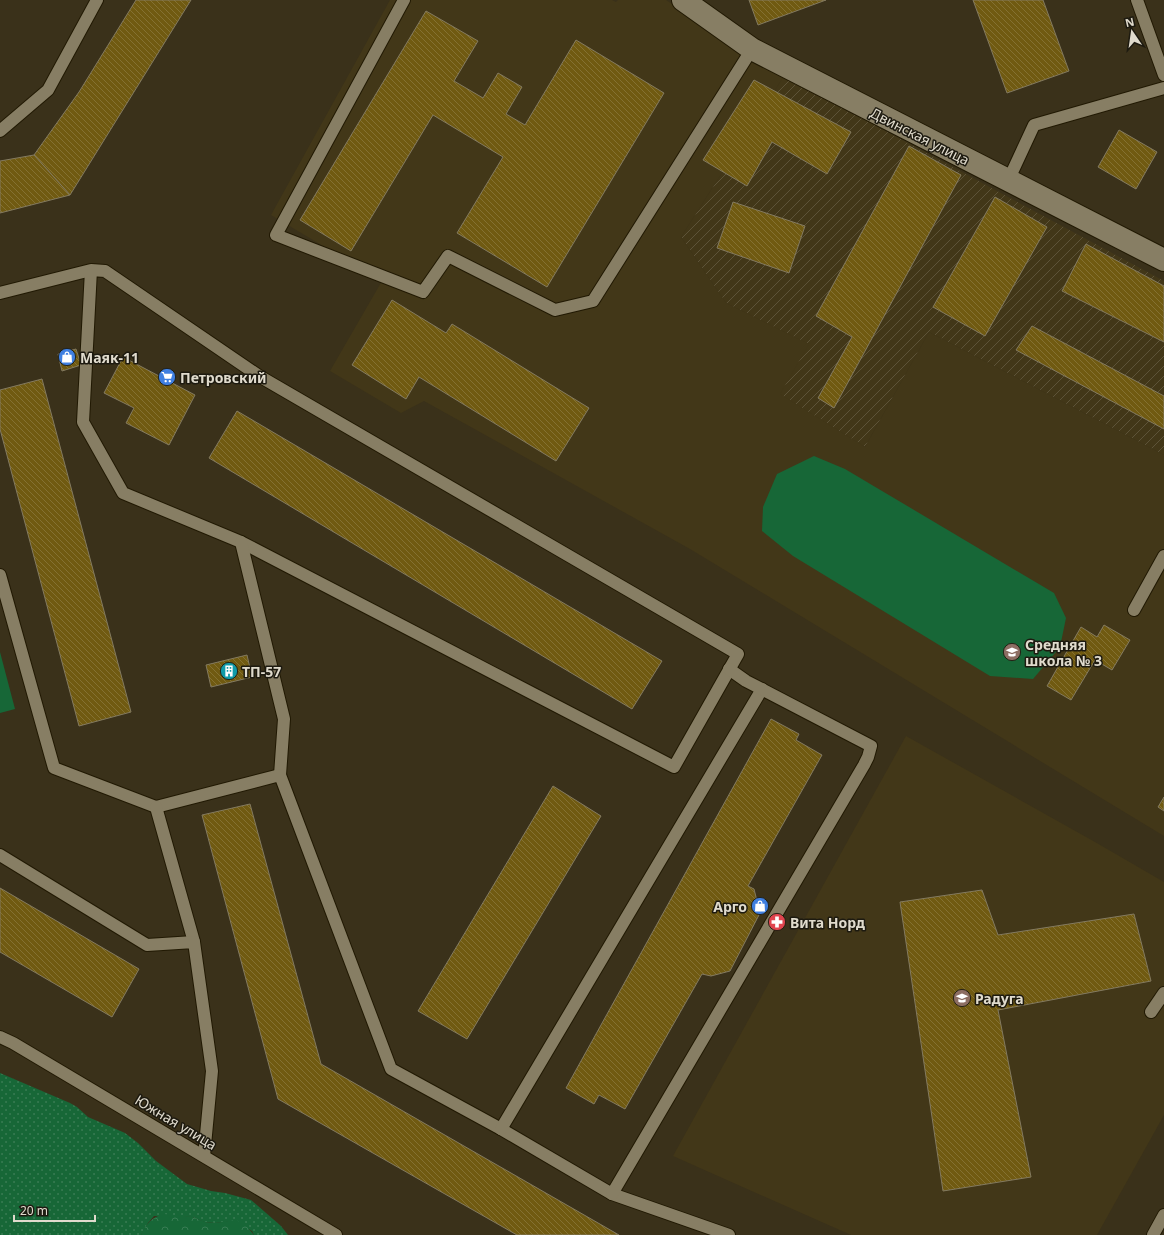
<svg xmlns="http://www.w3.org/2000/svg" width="1164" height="1235" viewBox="0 0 1164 1235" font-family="'Noto Sans',sans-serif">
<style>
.industrial{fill:url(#industrial-furrows)}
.built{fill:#423718}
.grass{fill:url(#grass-dots)}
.forest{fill:url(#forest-crowns)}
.garden{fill:#176737}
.building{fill:url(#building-back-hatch);stroke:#837a60}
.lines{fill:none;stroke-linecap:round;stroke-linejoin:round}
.service-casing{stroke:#211903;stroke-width:14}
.tertiary-casing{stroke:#211903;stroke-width:24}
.service{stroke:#877e64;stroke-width:12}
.tertiary{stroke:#877e64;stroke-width:22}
.labels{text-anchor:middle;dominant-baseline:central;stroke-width:3;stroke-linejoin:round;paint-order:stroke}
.street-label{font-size:14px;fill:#e0dbcd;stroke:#1d1a10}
.poi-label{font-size:14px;font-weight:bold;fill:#e0dbcd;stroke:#1d1a10;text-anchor:start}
</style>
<defs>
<pattern id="industrial-furrows" width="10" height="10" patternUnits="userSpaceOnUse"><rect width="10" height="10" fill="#423718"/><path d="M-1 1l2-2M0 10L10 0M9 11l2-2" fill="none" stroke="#5d5338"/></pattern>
<pattern id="grass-dots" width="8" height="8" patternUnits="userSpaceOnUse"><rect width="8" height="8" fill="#176737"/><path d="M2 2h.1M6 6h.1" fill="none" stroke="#387c53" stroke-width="1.8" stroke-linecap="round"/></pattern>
<pattern id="forest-crowns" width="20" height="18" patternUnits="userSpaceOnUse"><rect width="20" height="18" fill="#176737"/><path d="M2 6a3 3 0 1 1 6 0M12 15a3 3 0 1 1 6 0" fill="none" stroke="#387c53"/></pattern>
<pattern id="building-back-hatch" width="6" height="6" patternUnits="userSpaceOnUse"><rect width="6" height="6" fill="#705a11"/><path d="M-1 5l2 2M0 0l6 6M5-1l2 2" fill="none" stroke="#847132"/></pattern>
</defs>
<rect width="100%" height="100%" fill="#3a311a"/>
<!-- industrial -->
<polygon class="industrial" points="784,76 1164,281 1164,455 929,332 865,447 779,394 808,344 726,303 681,237"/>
<!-- built -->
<g class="built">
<polygon points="390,0 612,0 616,2 618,0 666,0 731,44 784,76 681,237 726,303 809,344 780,394 865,447 929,332 1164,455 1164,836 690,549 424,401 401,413 330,371 382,281 271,215"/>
<polygon points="906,736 1095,842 1164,882 1164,1115 1097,1235 851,1235 673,1156"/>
</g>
<!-- grass -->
<polygon class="grass" points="0,1073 70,1103 77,1107 88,1117 125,1133 138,1143 156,1161 187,1184 211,1191 225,1193 251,1200 281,1226 288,1235 254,1235 252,1231 235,1221 215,1223 204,1222 193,1217 154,1216 148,1223 141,1235 0,1235"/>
<!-- forest -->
<path class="forest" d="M164,1214L193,1217L205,1222L215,1223L235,1220L244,1223L254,1235H141C146,1224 152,1217 164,1214Z"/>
<!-- garden -->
<g class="garden">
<polygon points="814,456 845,469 1054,593 1066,618 1060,647 1033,679 990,676 793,556 762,531 763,507 777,474"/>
<polygon points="0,652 15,709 0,713"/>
</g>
<!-- building -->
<g class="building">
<polygon points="136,0 191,0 70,195 34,155 79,92"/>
<polygon points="749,0 826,0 758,25"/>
<polygon points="973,0 1043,0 1069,71 1007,93"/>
<polygon points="426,11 478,41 454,81 483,98 498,73 522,87 506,114 525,125 576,40 664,93 547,287 457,233 503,157 433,115 351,251 300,220"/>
<polygon points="754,80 851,132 827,174 772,142 747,186 703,160"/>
<polygon points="1119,130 1157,152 1136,189 1098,167"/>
<polygon points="909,146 961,175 834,408 818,398 852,337 816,316"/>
<polygon points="34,155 70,195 0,213 0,161"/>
<polygon points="995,197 1047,227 985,336 933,307"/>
<polygon points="733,202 805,226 789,273 717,248"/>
<polygon points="1086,244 1164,286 1164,342 1062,291"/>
<polygon points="392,300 446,333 452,324 589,408 556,461 419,377 406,399 352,365"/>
<polygon points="1032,326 1164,396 1164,429 1016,350"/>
<polygon points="76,349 81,365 62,371 58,354"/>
<polygon points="123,357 195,395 169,445 126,423 134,408 104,393"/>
<polygon points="42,379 131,712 79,726 0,429 0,390"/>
<polygon points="237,411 662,661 632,709 209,458"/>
<polygon points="1104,625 1130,640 1112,670 1095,660 1071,700 1047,686 1081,627 1097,637"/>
<polygon points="247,655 252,677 211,687 206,665"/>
<polygon points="771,719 799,734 796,740 822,755 748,886 754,889 760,913 730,971 711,976 702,974 625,1109 599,1095 594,1104 566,1088"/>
<polygon points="553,786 601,816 467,1039 418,1011"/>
<polygon points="1164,797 1164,811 1158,807"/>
<polygon points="250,804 321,1064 619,1235 517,1235 278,1099 202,815"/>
<polygon points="0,888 139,969 112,1017 0,952"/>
<polygon points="982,890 998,935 1134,914 1151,981 998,1010 1031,1177 943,1191 900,902"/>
</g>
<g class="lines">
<defs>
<g id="service">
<polyline points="404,0 276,235 423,292 448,256 555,310 593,301 752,49"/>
<polyline points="1137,0 1164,75"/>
<polyline points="0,131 48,90 97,0"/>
<polyline points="1008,181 1034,125 1164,88"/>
<polyline points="0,293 91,270 105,271 259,376 738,654 674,767 241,542 123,493 83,422 91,270"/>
<polyline points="241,542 284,719 280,775"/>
<polyline points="0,575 54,768 156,807 280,775 391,1069 501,1129 612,1194 729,1235"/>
<polyline points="1134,610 1164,556"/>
<polyline points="156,807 194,942"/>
<polyline points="0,855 147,945 194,942 212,1071 204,1156"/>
<polyline points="1151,1012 1164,993"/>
<polyline points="0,1037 13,1043 336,1235"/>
<polyline points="501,1129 762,689"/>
<polyline points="612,1194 864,765 868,757 871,746 746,681 729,669"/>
<polyline points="1153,1235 1164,1215"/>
</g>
<polyline id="tertiary" points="683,0 752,49 1164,260"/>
</defs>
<!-- service casing -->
<use href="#service" class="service-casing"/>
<!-- tertiary casing -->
<use href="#tertiary" class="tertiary-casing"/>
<!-- service -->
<use href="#service" class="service"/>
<!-- tertiary -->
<use href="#tertiary" class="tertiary"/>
</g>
<!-- icons -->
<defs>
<symbol id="shop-disc" viewBox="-11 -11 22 22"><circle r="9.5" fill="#3f7fe0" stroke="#1d1a10"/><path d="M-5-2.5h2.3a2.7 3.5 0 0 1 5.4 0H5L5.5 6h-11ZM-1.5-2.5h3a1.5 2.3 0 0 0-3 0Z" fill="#fff"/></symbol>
<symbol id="supermarket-disc" viewBox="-11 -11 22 22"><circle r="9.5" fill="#3f7fe0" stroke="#1d1a10"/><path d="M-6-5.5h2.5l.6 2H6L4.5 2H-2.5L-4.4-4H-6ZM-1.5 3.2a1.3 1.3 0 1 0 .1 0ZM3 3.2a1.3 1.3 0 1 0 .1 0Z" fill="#fff"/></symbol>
<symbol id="school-disc" viewBox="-11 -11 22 22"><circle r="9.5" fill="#8d6e63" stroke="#1d1a10"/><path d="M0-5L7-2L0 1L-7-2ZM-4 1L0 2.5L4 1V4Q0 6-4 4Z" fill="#fff"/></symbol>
<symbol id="building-disc" viewBox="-11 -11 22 22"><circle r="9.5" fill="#0f9aa8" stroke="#1d1a10"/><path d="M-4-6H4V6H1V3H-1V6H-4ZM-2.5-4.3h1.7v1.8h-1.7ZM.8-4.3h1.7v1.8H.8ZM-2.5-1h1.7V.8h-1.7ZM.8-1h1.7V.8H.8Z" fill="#fff"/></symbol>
<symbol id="pharmacy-disc" viewBox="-11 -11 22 22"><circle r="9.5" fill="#e0444e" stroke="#1d1a10"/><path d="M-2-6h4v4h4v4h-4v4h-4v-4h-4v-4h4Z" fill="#fff"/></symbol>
</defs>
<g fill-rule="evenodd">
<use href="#shop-disc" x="57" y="347" width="20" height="20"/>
<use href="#supermarket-disc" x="157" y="367" width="20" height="20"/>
<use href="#school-disc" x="1002" y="642" width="20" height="20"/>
<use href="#building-disc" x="219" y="661" width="20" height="20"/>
<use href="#shop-disc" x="750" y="896" width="20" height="20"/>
<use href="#pharmacy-disc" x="767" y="912" width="20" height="20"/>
<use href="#school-disc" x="952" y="988" width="20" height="20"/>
</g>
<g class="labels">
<!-- street labels -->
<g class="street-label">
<text transform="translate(920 136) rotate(27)">Двинская улица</text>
<text transform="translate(176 1122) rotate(31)">Южная улица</text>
</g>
<!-- poi labels -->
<g class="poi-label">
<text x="80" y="357">Маяк-11</text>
<text x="180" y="377">Петровский</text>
<text x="1025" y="644">Средняя<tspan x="1025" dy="16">школа № 3</tspan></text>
<text x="242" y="671">ТП-57</text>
<text x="747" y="906" text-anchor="end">Арго</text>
<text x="790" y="922">Вита Норд</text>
<text x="975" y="998">Радуга</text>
</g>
</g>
<!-- north arrow -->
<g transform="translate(1132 32) rotate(347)" stroke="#1d1a10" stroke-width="3" paint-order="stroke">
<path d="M0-3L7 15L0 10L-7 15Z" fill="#e0dbcd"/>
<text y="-6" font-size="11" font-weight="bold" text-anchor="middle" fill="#e0dbcd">N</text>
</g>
<!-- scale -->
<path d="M14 1215v6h81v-6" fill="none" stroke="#e0dbcd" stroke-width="2"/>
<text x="20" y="1215" font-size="12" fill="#e0dbcd" stroke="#1d1a10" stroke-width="3" paint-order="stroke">20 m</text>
</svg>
